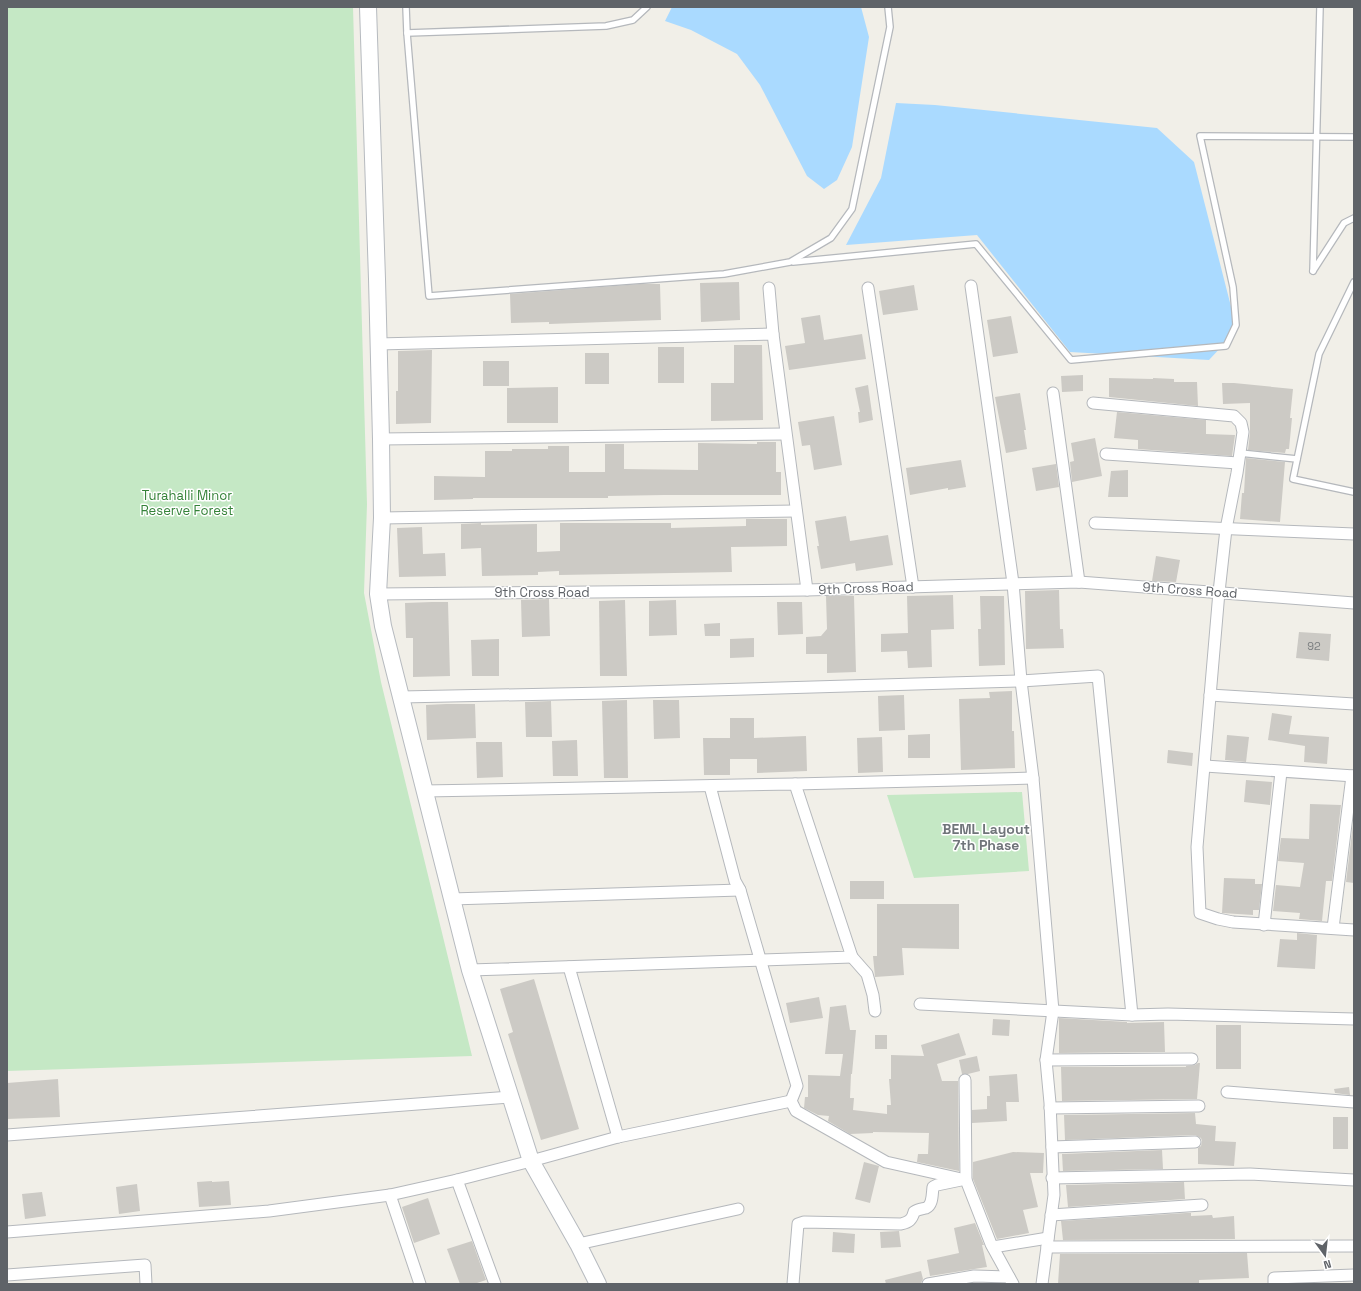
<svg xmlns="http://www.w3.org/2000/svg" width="1361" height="1291" viewBox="0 0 1361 1291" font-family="'Space Grotesk',sans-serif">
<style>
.green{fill:#c5e8c5}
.water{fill:#aadaff}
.building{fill:#cccac5}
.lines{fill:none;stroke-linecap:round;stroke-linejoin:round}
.lane-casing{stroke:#b5b8bc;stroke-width:8}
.street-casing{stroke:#b5b8bc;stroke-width:13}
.secondary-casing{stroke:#b6babf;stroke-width:18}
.lane{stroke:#fff;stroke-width:5.5}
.street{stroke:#fff;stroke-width:11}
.secondary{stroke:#fff;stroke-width:16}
.labels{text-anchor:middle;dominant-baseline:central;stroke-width:3;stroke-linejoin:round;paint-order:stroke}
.number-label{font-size:11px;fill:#7a7d7f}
.park-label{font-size:13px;fill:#348238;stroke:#fff}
.street-label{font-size:13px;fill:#5f6368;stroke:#fff}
.neighbourhood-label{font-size:14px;font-weight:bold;fill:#70757a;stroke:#fff}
</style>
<rect width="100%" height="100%" fill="#f1efe8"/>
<!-- green -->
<g class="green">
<polygon points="7,7 353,7 367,504 364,593 381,682 472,1056 7,1071"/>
<polygon points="1022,792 1029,871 914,878 887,795"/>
</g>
<!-- water -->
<g class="water">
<polygon points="672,7 861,7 869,37 852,147 837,180 824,189 807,176 760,85 737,54 691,30 665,21"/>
<polygon points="896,103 935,105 1157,128 1194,162 1237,330 1209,360 1070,352 977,235 846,245 881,178"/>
</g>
<!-- building -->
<g class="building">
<polygon points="739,282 740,320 701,322 700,283"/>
<polygon points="640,284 660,284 661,320 549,324 549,322 511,323 510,294"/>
<polygon points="914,285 918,310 883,315 879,291"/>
<polygon points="820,315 824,340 862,334 866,359 789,370 785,346 805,343 801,318"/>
<polygon points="1011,316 1018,353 993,357 987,320"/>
<polygon points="734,345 762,345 763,420 711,421 711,383 734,383"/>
<rect x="658" y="347" width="26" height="36"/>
<polygon points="432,350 431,423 396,424 396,391 398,391 398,351"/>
<rect x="585" y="353" width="24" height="31"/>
<rect x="483" y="361" width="26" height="25"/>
<polygon points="1083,375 1083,391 1062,392 1061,376"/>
<polygon points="1109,378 1153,379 1153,378 1174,379 1174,382 1197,382 1198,406 1109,397"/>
<polygon points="1222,383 1234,383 1293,389 1290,418 1292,418 1289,449 1286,449 1285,453 1248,450 1250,433 1250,403 1223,404"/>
<polygon points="868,385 873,420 859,423 858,412 860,412 855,388"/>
<polygon points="558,387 558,423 507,423 507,388"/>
<polygon points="1020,393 1026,430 1024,430 1027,449 1006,453 995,397"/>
<polygon points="1117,412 1206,420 1206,434 1235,435 1232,456 1138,449 1138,440 1114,438"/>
<polygon points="834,416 842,465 814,470 810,445 802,446 798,422"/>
<polygon points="1095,438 1102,476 1072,482 1070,462 1074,461 1071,443"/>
<polygon points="757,442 776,442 776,472 781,472 781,495 664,495 608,496 608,498 473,498 473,499 434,500 434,476 485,477 485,451 512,451 512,449 548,449 548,446 569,446 569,472 605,472 605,444 624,444 624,469 698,470 698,443 757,444"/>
<polygon points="1246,458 1285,462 1280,522 1240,519 1242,493 1244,493"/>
<polygon points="961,460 966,487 948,490 948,488 910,495 906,468"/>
<polygon points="1056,464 1059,487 1036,491 1032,468"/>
<polygon points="1128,470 1128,497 1108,497 1111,471"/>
<polygon points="846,516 850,541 888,535 893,565 856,571 855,563 821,569 817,546 819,546 815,521"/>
<polygon points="746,519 787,519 787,546 731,547 732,572 559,575 559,571 538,572 538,575 482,576 481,548 461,549 461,524 481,523 481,525 537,524 537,552 560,551 560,523 671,523 671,528 746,526"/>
<polygon points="422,527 423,554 445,553 446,576 399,577 397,528"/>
<polygon points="1156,556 1180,560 1176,582 1152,581"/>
<polygon points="1059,590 1060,629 1063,629 1064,648 1026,649 1025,591"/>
<polygon points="953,595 954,629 931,630 932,667 908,668 907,651 881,652 881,634 908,633 907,596"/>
<polygon points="826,596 854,596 856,672 827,673 827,654 806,654 806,637 821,636 827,629"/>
<polygon points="980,596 1004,596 1005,665 979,666 978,629 981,629"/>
<polygon points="549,599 550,636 522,637 521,600"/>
<polygon points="625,600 627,676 600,676 599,601"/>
<polygon points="676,600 677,635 649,636 649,601"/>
<polygon points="432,602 448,602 450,676 413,677 413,638 406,638 405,603"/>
<polygon points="777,602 802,602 803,634 778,635"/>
<polygon points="720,623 720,636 705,636 704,624"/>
<polygon points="1299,632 1331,634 1329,661 1296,658"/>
<polygon points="754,638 754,657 730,658 730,639"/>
<polygon points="499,639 499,676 472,676 471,640"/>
<polygon points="1012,691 1012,731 1014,731 1015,768 961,770 959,699 990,698 989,692"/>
<polygon points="904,695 905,730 879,731 878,696"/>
<polygon points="627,700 628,778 604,778 602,701"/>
<polygon points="653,700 679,700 680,738 654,739"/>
<polygon points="551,701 552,737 526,737 525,702"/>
<polygon points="446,704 475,704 476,738 427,740 426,705"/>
<polygon points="1272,713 1292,716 1289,734 1329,737 1327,764 1304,762 1305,746 1268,740"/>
<polygon points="730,718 754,718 754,738 806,736 807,771 757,773 757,759 730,759 730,775 704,775 703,738 730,738"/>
<polygon points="930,734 930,758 908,758 908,735"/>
<polygon points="1227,735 1249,737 1246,762 1225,760"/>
<polygon points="882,737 883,772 858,773 857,738"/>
<polygon points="577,740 578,776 553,776 552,741"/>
<polygon points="476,742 502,742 503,777 477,778"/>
<polygon points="1168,750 1193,753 1192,766 1167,763"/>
<polygon points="1246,780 1272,782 1270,805 1244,802"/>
<polygon points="1310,804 1341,805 1332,881 1326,881 1322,921 1299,919 1300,913 1273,911 1276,885 1300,887 1304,863 1278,861 1281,838 1309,839"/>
<polygon points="1354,816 1354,883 1346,882"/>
<polygon points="1224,878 1255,879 1255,884 1262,884 1259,910 1253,910 1253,915 1222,913"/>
<rect x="850" y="881" width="34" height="18"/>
<polygon points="877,904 959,904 959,949 902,948 904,975 875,977 873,956 877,956"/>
<polygon points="1297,933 1317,935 1315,969 1277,967 1280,939 1297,940"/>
<polygon points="534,979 579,1129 541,1140 508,1034 513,1032 500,989"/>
<polygon points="819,997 823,1018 790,1023 786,1003"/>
<polygon points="846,1005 850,1030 856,1030 852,1074 851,1074 850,1098 854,1098 853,1110 887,1114 887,1105 891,1105 889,1079 891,1079 891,1055 924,1056 921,1045 959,1033 966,1055 937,1064 942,1081 958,1081 959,1171 917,1162 918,1154 928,1154 929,1133 873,1132 873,1133 850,1134 828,1121 829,1116 818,1115 804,1108 805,1097 808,1097 808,1075 840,1076 843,1054 825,1054 830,1007"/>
<polygon points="1059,1018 1127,1022 1127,1023 1164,1022 1165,1052 1059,1053"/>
<polygon points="993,1019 1010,1020 1009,1036 992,1035"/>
<rect x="1216" y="1025" width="25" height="44"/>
<rect x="875" y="1035" width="12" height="14"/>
<polygon points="977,1056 980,1071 968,1074 962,1074 959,1060"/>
<polygon points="1198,1063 1200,1063 1197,1099 1062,1101 1061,1067 1186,1067 1186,1066 1195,1065"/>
<polygon points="1017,1074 1019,1102 1006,1102 1007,1121 972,1123 972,1110 987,1109 987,1096 990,1096 989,1076"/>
<polygon points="58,1079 60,1117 7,1119 7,1083"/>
<polygon points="1349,1087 1350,1095 1335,1093 1334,1089"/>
<polygon points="1195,1113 1196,1124 1216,1126 1215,1141 1236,1142 1234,1166 1198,1164 1198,1148 1201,1146 1202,1141 1201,1138 1195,1135 1065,1140 1064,1115"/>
<rect x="1333" y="1117" width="15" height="32"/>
<polygon points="1162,1150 1163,1169 1063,1171 1062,1154"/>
<polygon points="1013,1152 1044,1153 1043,1173 1030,1173 1038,1207 1023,1210 1029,1233 997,1239 973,1179 973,1162"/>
<polygon points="864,1162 879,1166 870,1203 855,1199"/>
<polygon points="212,1181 212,1182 229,1181 231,1205 199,1207 197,1182"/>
<polygon points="1184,1182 1185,1199 1068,1207 1066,1185"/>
<polygon points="137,1184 140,1211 119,1214 116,1187"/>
<polygon points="42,1192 46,1216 25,1219 22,1194"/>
<polygon points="428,1198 440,1234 414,1243 402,1207"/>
<polygon points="1186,1213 1191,1213 1191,1216 1212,1215 1213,1218 1234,1216 1235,1239 1063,1240 1061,1221"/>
<polygon points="975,1223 984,1245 982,1245 987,1267 930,1276 927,1260 959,1253 954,1228"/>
<polygon points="899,1231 901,1247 881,1248 880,1232"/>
<polygon points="833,1232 855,1234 854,1253 832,1252"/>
<polygon points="472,1241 486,1280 474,1284 460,1284 447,1249"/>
<polygon points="1247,1253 1249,1278 1199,1280 1199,1284 1058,1284 1060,1254"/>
<polygon points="921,1271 923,1279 921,1283 886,1284 885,1280"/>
</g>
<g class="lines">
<defs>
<g id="lane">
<polyline points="406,7 407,33 429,296 724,274 790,262 831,238 852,209 890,27 888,7"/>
<polyline points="407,33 606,26 633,20 647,7"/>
<polyline points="793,262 976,244 1071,360 1226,346 1236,325 1233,287 1200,136 1354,137"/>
<polyline points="1313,271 1320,7"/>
<polyline points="1313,271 1344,223 1354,218"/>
<polyline points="1354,282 1319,354 1293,479 1354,492"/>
<polyline points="1240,453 1297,459"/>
</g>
<g id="street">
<polyline points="971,286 1013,583 1021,681 1033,778 1053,1011 1046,1060 1050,1103 1054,1195 1042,1284"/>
<polyline points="769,288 773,334"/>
<polyline points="868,288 913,587"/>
<polyline points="378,344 773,334 807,590"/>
<polyline points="1053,393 1079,582"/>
<polyline points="1093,403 1234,416 1241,423 1243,432 1237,473 1226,529 1219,592 1197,847 1200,913 1218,919 1233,922 1354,930"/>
<polyline points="381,439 785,434"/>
<polyline points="1106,454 1238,463"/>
<polyline points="382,518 796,511"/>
<polyline points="1095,523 1354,534"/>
<polyline points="378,594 807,590 1079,582 1354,603"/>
<polyline points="1210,695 1354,704"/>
<polyline points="401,697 606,693 1021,681 1098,676 1132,1015"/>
<polyline points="1205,766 1354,776"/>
<polyline points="795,784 1033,778"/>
<polyline points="710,786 735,881 740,890 797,1086 791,1101 796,1111 886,1162 966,1180"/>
<polyline points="424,791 795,784 852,957 470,970"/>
<polyline points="451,899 740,890"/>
<polyline points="1264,925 1281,772"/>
<polyline points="1333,928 1352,776"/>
<polyline points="852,957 867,974 873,995 875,1011"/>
<polyline points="569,967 618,1137"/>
<polyline points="920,1004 1132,1015 1168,1014 1354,1019"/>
<polyline points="1046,1060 1192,1059"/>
<polyline points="965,1080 966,1180 991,1244 1013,1284"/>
<polyline points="1227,1092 1354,1102"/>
<polyline points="1050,1108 1199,1106"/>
<polyline points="7,1135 511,1097"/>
<polyline points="1052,1147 1195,1142"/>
<polyline points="1052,1178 1250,1174 1354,1180"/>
<polyline points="457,1180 495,1284"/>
<polyline points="390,1195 420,1284"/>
<polyline points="1051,1215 1202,1205"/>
<polyline points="7,1232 269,1211 390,1195 457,1180 531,1161 618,1137 791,1101"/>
<polyline points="578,1244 738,1209"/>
<polyline points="993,1247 1048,1238"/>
<polyline points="1047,1247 1354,1246"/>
<polyline points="7,1275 145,1265 146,1284"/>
<path d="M793,1284L798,1224L804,1222L901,1224C909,1222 912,1220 914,1212C918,1209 922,1209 926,1208C933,1205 932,1194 933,1187L937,1185L961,1180"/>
<polyline points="928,1284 974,1276 1009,1277"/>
<polyline points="1274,1284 1274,1278 1354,1275"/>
</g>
<polyline id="secondary" points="368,7 377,279 381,439 382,518 378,594 383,626 470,970 531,1161 578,1244 598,1284"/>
</defs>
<!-- lane casing -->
<use href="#lane" class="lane-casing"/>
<!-- street casing -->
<use href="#street" class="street-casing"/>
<!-- secondary casing -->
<use href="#secondary" class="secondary-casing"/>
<!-- lane -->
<use href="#lane" class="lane"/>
<!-- street -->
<use href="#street" class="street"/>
<!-- secondary -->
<use href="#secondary" class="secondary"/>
</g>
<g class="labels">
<!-- number labels -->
<g class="number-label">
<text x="1314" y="646">92</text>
</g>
<!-- park labels -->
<g class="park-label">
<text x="187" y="495">Turahalli Minor<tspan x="187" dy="15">Reserve Forest</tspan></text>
</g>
<!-- street labels -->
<g class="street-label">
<text transform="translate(866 588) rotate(-2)">9th Cross Road</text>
<text transform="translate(1190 590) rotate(4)">9th Cross Road</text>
<text x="542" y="592">9th Cross Road</text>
</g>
<!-- neighbourhood labels -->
<g class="neighbourhood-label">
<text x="986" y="829">BEML Layout<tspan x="986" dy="16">7th Phase</tspan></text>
</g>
</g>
<!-- border -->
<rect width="1361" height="1291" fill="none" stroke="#5f6368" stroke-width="16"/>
<!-- north arrow -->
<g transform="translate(1325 1255) rotate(165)" stroke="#ffffff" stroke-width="3" paint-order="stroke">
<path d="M0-3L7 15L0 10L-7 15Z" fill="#5f6368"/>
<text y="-6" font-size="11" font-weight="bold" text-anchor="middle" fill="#5f6368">N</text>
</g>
</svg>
